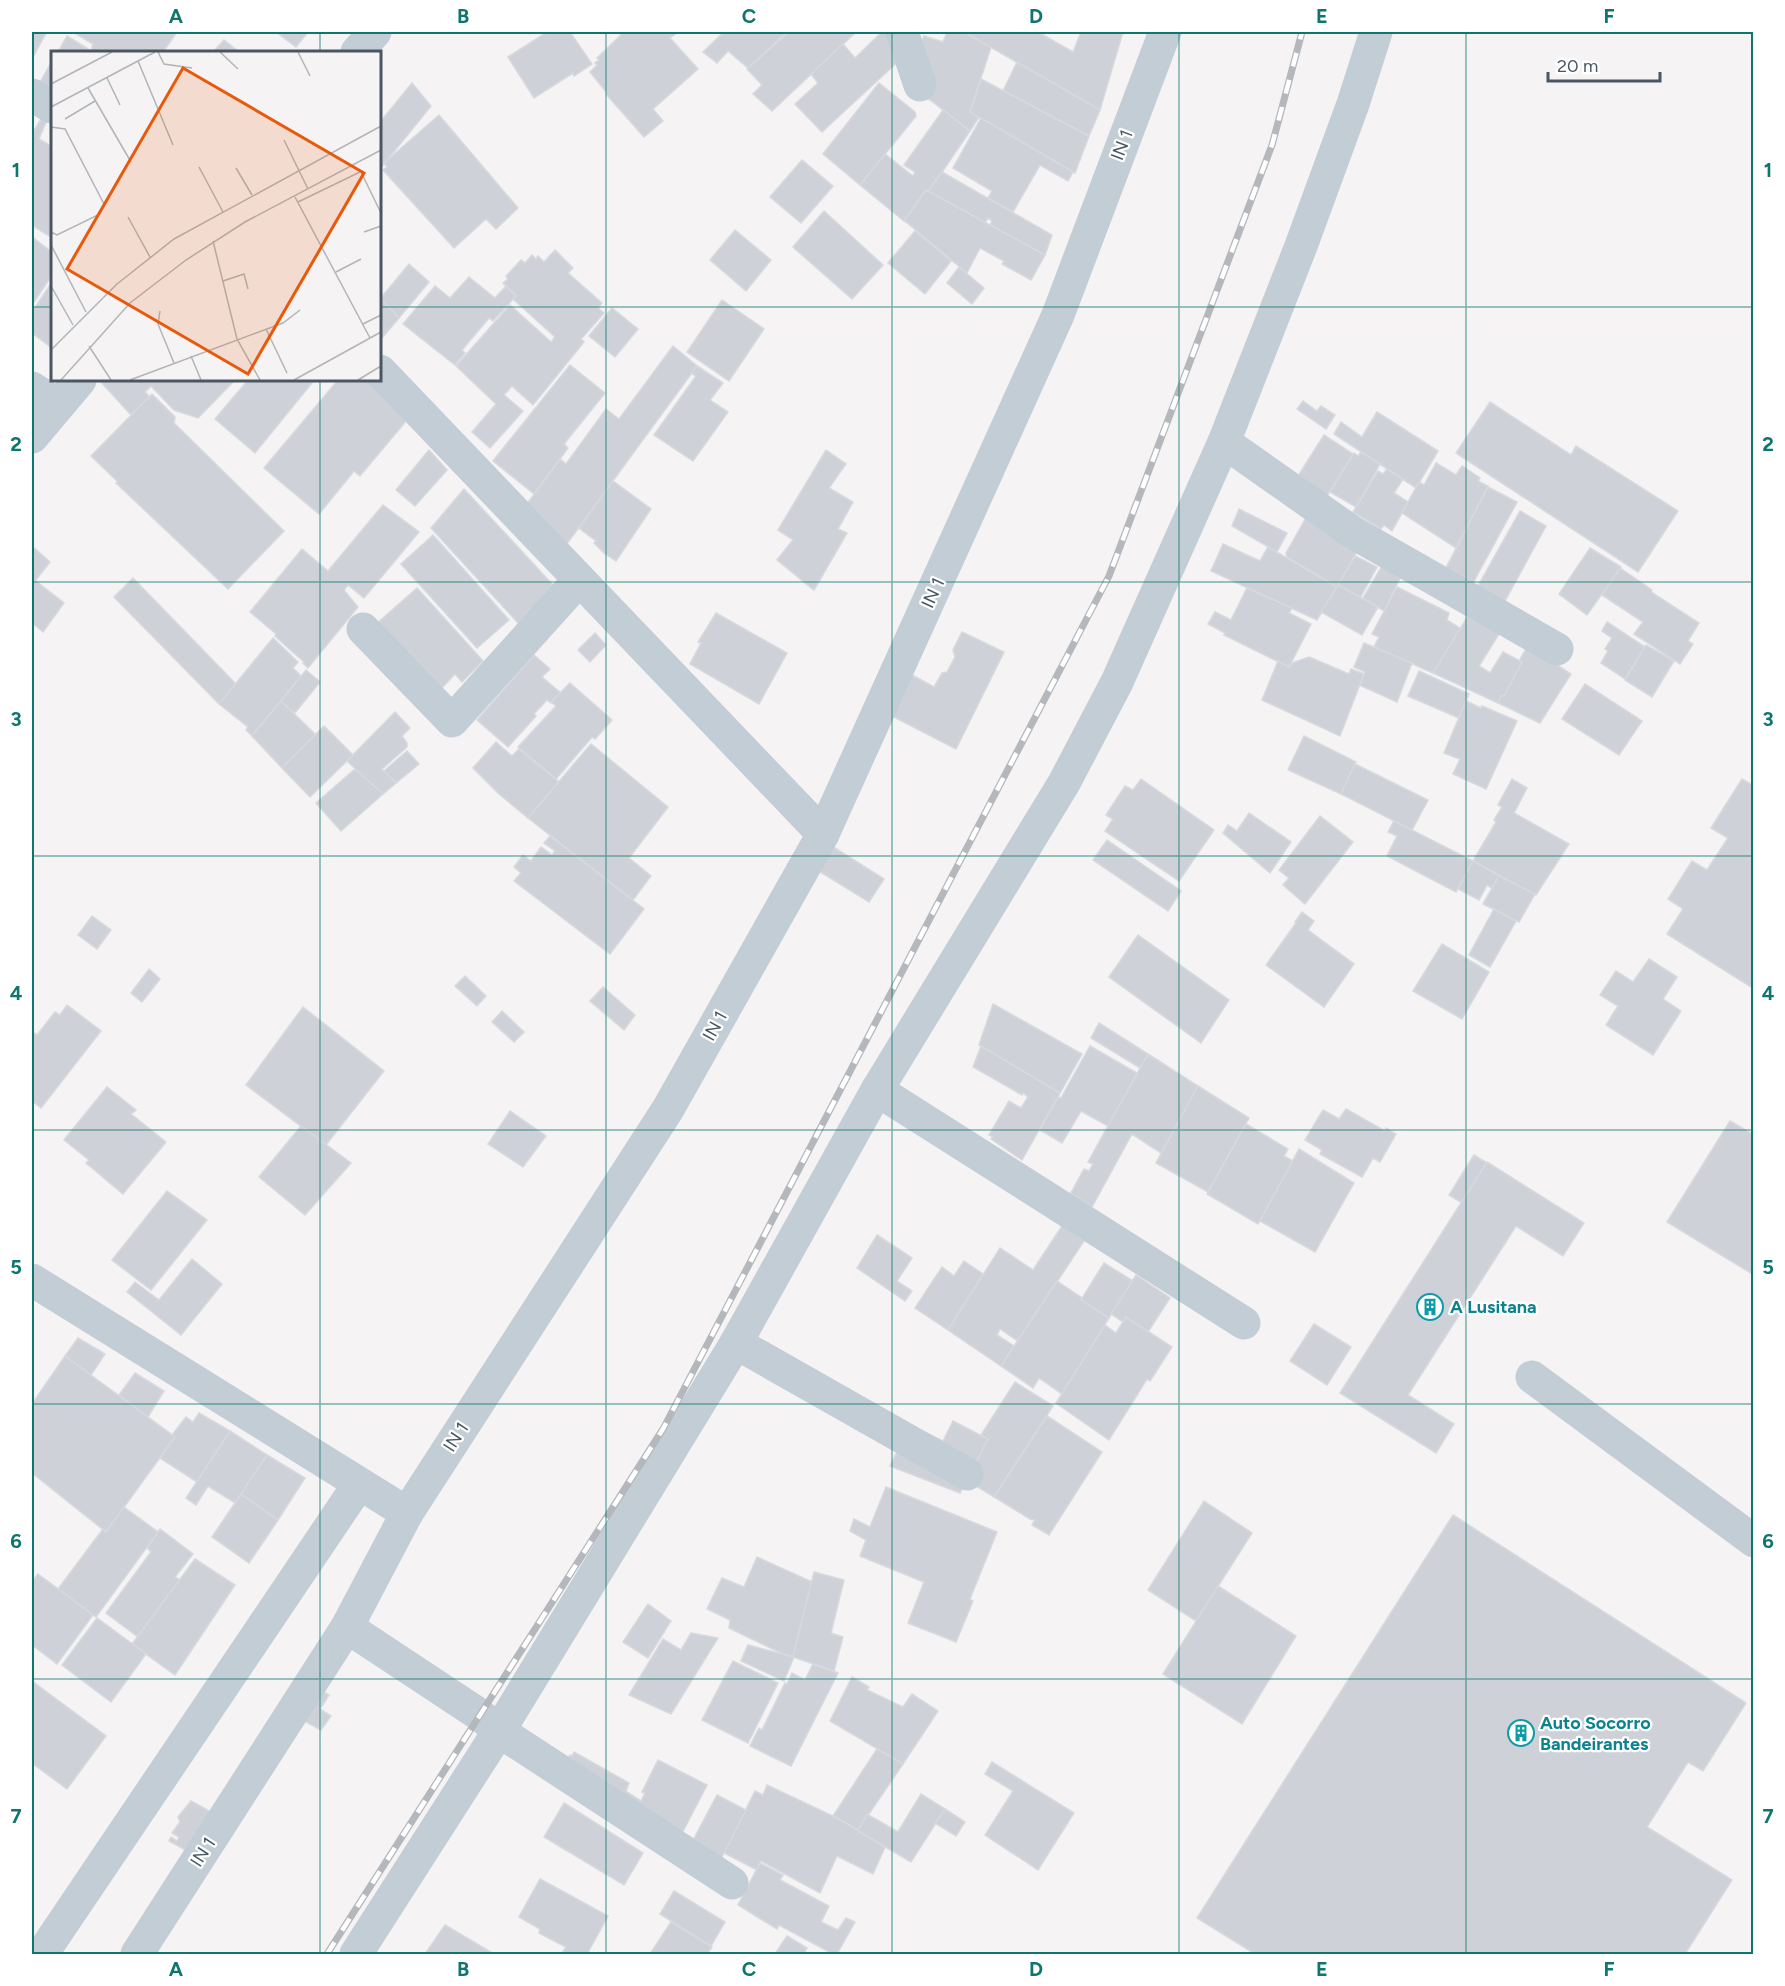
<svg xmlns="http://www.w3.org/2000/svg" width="1785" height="1986" viewBox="0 0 1785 1986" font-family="Figtree,sans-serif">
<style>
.building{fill:#ced2d8;stroke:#d6d9de;stroke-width:1.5}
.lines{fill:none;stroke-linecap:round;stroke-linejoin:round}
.minor{stroke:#c3cdd5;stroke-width:33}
.rail-casing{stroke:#b4b8bd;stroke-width:7}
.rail{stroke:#fff;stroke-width:4.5;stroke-dasharray:14;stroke-linecap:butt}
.grid{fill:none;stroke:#0f766e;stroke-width:1.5;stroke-opacity:0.55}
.labels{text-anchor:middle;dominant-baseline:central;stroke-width:4.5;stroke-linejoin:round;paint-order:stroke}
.street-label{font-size:18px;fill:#485762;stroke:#fff}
.culture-label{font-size:18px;font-weight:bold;fill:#0d838f;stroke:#fff;text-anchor:start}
.inset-road{fill:none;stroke:#b0b5b9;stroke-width:1.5}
.view{fill:#e8590c;fill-opacity:0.15;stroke:#e8590c;stroke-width:3}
.inset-edge{fill:none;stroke:#485762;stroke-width:3}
.neatline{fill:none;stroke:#0f766e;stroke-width:2}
.grid-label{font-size:20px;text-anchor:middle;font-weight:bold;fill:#0f766e}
</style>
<rect width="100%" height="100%" fill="#f5f3f3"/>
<!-- building -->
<g class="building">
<polygon points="32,32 46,33 32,59"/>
<polygon points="73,32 177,32 163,52 94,52 91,51 93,44"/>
<polygon points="276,32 308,32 296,47"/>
<polygon points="547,32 570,32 592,64 574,76 573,73 534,98 508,57"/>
<polygon points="624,32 678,32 670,38 698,69 653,109 663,121 644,137 606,94 607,93 590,72 597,65 595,63 599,60 597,58"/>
<polygon points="724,32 787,32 748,68 728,51 717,63 703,52"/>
<polygon points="789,32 856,32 772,111 753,94 762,85 747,69"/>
<polygon points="882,32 896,32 904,56 822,132 795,104 818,83 811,74 843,44 855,58"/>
<polygon points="947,32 964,32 991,47 970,112 979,117 970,131 929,99 922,41 924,36 943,42"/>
<polygon points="964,32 1038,32 1073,52 1081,32 1123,32 1100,110"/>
<polygon points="67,36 93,52 58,52"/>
<polygon points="224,40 239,52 213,52"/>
<polygon points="52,61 52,93 39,84"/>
<polygon points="1017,62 1100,110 1089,136 1003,91"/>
<polygon points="981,79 1089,136 1075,173 970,112"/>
<polygon points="412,83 431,106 380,169 380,120 381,121"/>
<polygon points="879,83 915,112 916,116 860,185 823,154"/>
<polygon points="943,110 970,131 930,190 926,190 904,221 860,185 885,154 913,176 915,172 904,165"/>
<polygon points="439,115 518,208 496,229 486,219 454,248 383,170 387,167 384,163"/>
<polygon points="981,118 1073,172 1068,181 1040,165 1013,212 988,198 992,191 953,168"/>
<polygon points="41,119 46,122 39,139 51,146 52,144 52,232 49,236 32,225 32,134"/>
<polygon points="802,160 833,186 801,223 770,197"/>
<polygon points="942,172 1052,235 1045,255 990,225 992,221 988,218 985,223 928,191"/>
<polygon points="926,190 1045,255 1031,280 1002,264 1004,261 980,248 967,273 906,222 904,221"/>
<polygon points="824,211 883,265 852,299 793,247"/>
<polygon points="735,230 771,260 746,291 710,260"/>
<polygon points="915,231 951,261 925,294 888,263"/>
<polygon points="32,237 52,252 52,275 32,305"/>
<polygon points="555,250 573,268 568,273 602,303 598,308 604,313 581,339 584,342 533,405 512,386 504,395 523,411 490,448 472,432 496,404 456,366 510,305 551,342 555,337 513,299 516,296 503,283 508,279 506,276 521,260 525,263 532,255 536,259 538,256 544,262"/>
<polygon points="409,264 429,282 399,318 380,299"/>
<polygon points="959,267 984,288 972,304 947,283"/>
<polygon points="469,277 495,298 506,286 516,296 493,321 489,318 462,350 465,353 455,365 403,324 435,286 450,298"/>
<polygon points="52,282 52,348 32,333 32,312"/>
<polygon points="380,298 399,318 382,338 380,335"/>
<polygon points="722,300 764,329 729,381 687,352"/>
<polygon points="612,308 638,329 615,357 589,336"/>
<polygon points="673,346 697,366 566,545 527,504 560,459 566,464 606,409 619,419"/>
<polygon points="570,365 605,393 564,444 568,448 534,494 493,461"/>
<polygon points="697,366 723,383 710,400 728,412 693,461 654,435 696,376 691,373"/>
<polygon points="103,380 235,380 198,418 174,410 151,386 145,392 150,397 131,415 101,382"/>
<polygon points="248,380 308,380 312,383 255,453 215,419"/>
<polygon points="338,380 368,380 406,421 360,476 354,471 319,514 264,468"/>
<polygon points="152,394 175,417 174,423 284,531 228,589 116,483 118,482 91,456"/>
<polygon points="1303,401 1317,411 1321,406 1335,415 1326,429 1297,409"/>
<polygon points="1490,402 1571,455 1576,446 1678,511 1638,572 1456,453"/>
<polygon points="1377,412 1438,451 1416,488 1334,434 1341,422 1362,437"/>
<polygon points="1324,435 1353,454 1327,496 1298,476"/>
<polygon points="429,450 447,470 415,506 396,490"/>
<polygon points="826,450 846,464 829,488 853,502 838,529 847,533 814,590 777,560 793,540 778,530"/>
<polygon points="1361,452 1380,464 1356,507 1330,492 1354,453 1358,456"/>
<polygon points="1436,463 1456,475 1462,466 1480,478 1478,481 1488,486 1456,548 1402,513 1419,482 1424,485"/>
<polygon points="1387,469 1403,479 1394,493 1408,502 1392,531 1384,525 1381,529 1353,512 1378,471 1383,474"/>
<polygon points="613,481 651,509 616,561 604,553 594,543 596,541 579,528"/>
<polygon points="1488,487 1517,502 1473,583 1446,568"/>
<polygon points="464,489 553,585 519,624 431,528"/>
<polygon points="383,505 419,532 364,598 348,585 344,590 358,607 308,668 303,663 304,662 275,636 276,634 250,612 302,549 328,571"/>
<polygon points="1239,509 1287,533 1277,552 1232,526"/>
<polygon points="1520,511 1546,526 1505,601 1478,586"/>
<polygon points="1307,516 1357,551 1337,587 1287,557 1286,553"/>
<polygon points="433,535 509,620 477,648 401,564"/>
<polygon points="1223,544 1260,561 1268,547 1337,587 1317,620 1211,571"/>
<polygon points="32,546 50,562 35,581 32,578"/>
<polygon points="1590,548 1621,567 1587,615 1559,594"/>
<polygon points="1355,556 1377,567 1360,598 1338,585"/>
<polygon points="1382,566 1400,578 1384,611 1363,598"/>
<polygon points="1620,568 1652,590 1651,592 1699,623 1688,641 1693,644 1680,664 1634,634 1643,622 1602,595"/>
<polygon points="32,578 64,603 43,632 32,623"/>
<polygon points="133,578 236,684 219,704 114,597"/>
<polygon points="1338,585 1378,607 1362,635 1321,612"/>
<polygon points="1397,587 1449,613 1447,620 1461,629 1433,673 1374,647 1379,637 1372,634"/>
<polygon points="417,588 483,661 462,682 455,674 440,690 375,625"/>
<polygon points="1247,588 1292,608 1289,613 1311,624 1289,667 1224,635 1225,633 1208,624 1215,612 1231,620"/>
<polygon points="1471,611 1502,629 1479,666 1490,673 1503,652 1522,662 1504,696 1502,695 1498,703 1433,673"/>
<polygon points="716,613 787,653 759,704 690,664 701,643 698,642"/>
<polygon points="1607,622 1645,647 1625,679 1601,663 1608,651 1605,649 1612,638 1602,631"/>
<polygon points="962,632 1004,652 956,749 884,712 905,671 934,687 942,673 947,672 955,657 953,650"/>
<polygon points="595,633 606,645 590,662 578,650"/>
<polygon points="273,638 298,662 293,668 301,676 252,736 246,730 248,727 219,704"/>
<polygon points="1364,643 1412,663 1397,702 1359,685 1365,672 1354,667"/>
<polygon points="1646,645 1674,661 1652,697 1625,680"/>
<polygon points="1527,647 1534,650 1571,674 1540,723 1498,703 1502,695 1504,696 1522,662 1519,661"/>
<polygon points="534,655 550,669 542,677 561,693 551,703 547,700 534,714 536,716 508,747 477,720"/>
<polygon points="1309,657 1349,674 1351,669 1364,674 1340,736 1262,700 1278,661 1289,667 1292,663"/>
<polygon points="306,670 320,682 294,714 281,701"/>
<polygon points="1419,671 1469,694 1459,718 1408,696"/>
<polygon points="570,683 612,720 595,739 592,737 556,779 518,747 556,706 551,702"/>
<polygon points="1585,684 1642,721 1619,755 1562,719"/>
<polygon points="281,701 316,735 282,768 252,736"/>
<polygon points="1466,701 1481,708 1482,706 1517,721 1486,789 1453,774 1460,759 1444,753"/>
<polygon points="395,712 410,728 402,736 407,743 407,747 382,769 396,783 383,794 347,761"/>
<polygon points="324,726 353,755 310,797 282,768"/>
<polygon points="1304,736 1356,762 1341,794 1288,770"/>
<polygon points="496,742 512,756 519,749 559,782 528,818 499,794 473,768"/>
<polygon points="591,744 668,807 629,858 651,876 633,900 528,818"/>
<polygon points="407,751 419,764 396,783 384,771"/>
<polygon points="1355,764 1428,800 1412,830 1341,794"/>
<polygon points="355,769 383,794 341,831 316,803"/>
<polygon points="1141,779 1214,830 1179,881 1105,831 1113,819 1106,815 1125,786 1133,790"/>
<polygon points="1512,779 1527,788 1514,813 1569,844 1536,895 1473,861 1496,822 1494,820 1502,807 1498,805"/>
<polygon points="1742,779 1754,786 1754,989 1667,934 1683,909 1668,899 1692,861 1707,870 1728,838 1711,828"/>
<polygon points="1249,813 1291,842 1270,873 1223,833 1228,825 1237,831"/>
<polygon points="1320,816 1353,842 1305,904 1283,885 1289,878 1279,870"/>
<polygon points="1394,821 1473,861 1456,892 1387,856 1397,836 1388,832"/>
<polygon points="550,836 644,909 610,954 514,881 521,873 514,867 523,855 531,861 541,847 552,855 555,851 544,843"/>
<polygon points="1107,840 1181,891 1168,911 1093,860"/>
<polygon points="824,841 884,879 869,902 809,865"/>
<polygon points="1473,861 1499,876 1492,888 1487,885 1479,900 1458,889"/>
<polygon points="1499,876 1535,894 1519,922 1483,904"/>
<polygon points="1494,909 1516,921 1490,967 1469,955"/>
<polygon points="1302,912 1314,921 1308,930 1354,964 1324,1007 1266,965 1296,923 1295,922"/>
<polygon points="92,916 111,930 97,949 78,935"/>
<polygon points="1138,935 1229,1000 1201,1043 1109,977"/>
<polygon points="1442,944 1489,972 1462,1019 1413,991"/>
<polygon points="1649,959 1677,977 1663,999 1681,1011 1653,1055 1606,1025 1618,1006 1600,995 1616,971 1633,982"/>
<polygon points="149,969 160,979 142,1002 131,993"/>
<polygon points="465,976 486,996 477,1006 455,986"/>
<polygon points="603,987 635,1015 624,1030 590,1001"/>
<polygon points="993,1004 1082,1054 1060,1093 979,1045"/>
<polygon points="67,1005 101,1031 41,1108 32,1101 32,1031 37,1035 55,1012 60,1015"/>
<polygon points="303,1007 384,1071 326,1145 246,1085"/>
<polygon points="502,1011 524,1032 514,1042 492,1022"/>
<polygon points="1099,1023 1148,1054 1140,1068 1091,1038"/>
<polygon points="981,1046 1060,1093 1022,1160 991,1139 993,1137 989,1135 1009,1101 1021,1108 1028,1097 1023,1093 1022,1095 973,1067"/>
<polygon points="1090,1046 1137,1073 1108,1126 1081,1111 1062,1143 1040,1130 1058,1097 1061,1098"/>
<polygon points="1148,1054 1198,1086 1161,1153 1132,1134 1092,1207 1071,1193 1084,1169 1089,1171 1093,1164 1088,1162"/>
<polygon points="1198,1086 1249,1118 1208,1192 1156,1163"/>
<polygon points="107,1087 136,1110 131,1114 166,1142 123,1194 86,1163 89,1160 64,1140"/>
<polygon points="1346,1109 1385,1131 1386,1128 1396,1134 1380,1162 1373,1158 1362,1177 1320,1154 1322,1150 1305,1140 1323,1110 1339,1119"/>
<polygon points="510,1111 546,1136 523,1167 488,1144"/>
<polygon points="1730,1121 1754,1135 1754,1275 1667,1222"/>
<polygon points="1246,1124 1288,1149 1284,1156 1293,1161 1258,1224 1207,1194"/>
<polygon points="301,1126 351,1163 305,1215 259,1177"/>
<polygon points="1299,1149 1354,1183 1315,1252 1260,1221"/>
<polygon points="1474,1155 1487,1163 1462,1203 1449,1195"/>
<polygon points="1487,1162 1584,1223 1563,1256 1516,1226 1408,1395 1454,1424 1436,1453 1340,1393"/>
<polygon points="167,1191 207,1220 151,1290 112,1260"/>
<polygon points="1062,1226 1084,1241 1018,1341 1000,1329 997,1335 1014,1346 1001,1366 948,1330 1000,1248 1033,1270"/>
<polygon points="877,1235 912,1258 897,1281 912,1291 905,1301 857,1268"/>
<polygon points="192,1259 222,1284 181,1335 127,1292 135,1282 159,1300"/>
<polygon points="964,1261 983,1274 948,1330 915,1308 942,1267 954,1276"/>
<polygon points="1104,1263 1133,1281 1109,1318 1081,1300"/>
<polygon points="1136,1275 1170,1298 1148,1332 1126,1317 1123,1322 1111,1314"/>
<polygon points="1057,1281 1082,1298 1081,1300 1109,1318 1062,1394 1039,1378 1033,1388 1001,1366"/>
<polygon points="1126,1317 1172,1347 1150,1381 1147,1379 1109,1440 1056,1403 1105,1325 1116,1333"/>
<polygon points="1314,1324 1351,1347 1327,1385 1290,1361"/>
<polygon points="78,1338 105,1354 91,1375 65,1356"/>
<polygon points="65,1356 175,1437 106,1532 32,1473 32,1404"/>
<polygon points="135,1373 164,1391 148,1417 119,1395"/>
<polygon points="1015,1382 1053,1406 994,1497 966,1480 988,1439 981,1435"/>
<polygon points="199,1413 230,1431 197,1482 160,1458 175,1437 172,1435 186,1417 193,1422"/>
<polygon points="1047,1416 1102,1452 1049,1535 1032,1525 1035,1520 1030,1519 994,1497"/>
<polygon points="953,1421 988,1439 960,1493 890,1466 910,1425 943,1441"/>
<polygon points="230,1431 267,1455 235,1503 208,1486 196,1505 186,1498"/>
<polygon points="267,1455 305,1478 278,1520 241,1494"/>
<polygon points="886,1487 997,1532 970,1599 973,1601 956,1642 908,1623 924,1582 860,1556 866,1540 850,1531 854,1519 870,1527"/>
<polygon points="241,1494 278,1520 249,1563 212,1537"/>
<polygon points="1204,1501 1252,1533 1196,1621 1148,1590"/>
<polygon points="124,1507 158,1532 96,1617 58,1589 103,1529 106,1532"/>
<polygon points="1453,1515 1746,1703 1703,1771 1688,1762 1647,1827 1732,1880 1685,1954 1255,1954 1197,1918"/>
<polygon points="160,1529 193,1554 175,1577 180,1580 138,1637 106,1613 151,1552 147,1548"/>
<polygon points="757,1557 812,1582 793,1657 783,1654 729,1628 730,1620 707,1609 722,1578 744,1587"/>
<polygon points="195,1559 235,1585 175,1675 132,1644"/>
<polygon points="814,1572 844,1580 831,1633 843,1637 834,1671 793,1657"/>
<polygon points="38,1574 93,1615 57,1664 32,1645 32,1582"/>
<polygon points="1218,1586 1296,1636 1242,1724 1163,1674"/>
<polygon points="648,1604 671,1621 648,1658 623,1642"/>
<polygon points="97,1618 146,1654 111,1702 62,1665"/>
<polygon points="691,1633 718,1638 671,1714 629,1695 663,1639 681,1650"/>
<polygon points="748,1645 794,1657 784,1681 741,1661"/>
<polygon points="733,1661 778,1683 748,1743 702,1720"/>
<polygon points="813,1664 838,1673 791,1766 750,1746 759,1728 762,1730 785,1683 787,1684 792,1673 805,1680"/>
<polygon points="299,1677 329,1695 320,1709 331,1716 321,1730 280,1708"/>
<polygon points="852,1677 869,1687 867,1690 903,1707 912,1694 938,1711 903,1764 830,1721"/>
<polygon points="32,1681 106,1736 67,1789 32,1763"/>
<polygon points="877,1749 903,1764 858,1830 833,1816"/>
<polygon points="574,1752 629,1783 626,1791 641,1801 645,1793 642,1792 658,1760 707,1785 678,1841 560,1770 570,1755 572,1756"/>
<polygon points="992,1762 1074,1813 1038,1870 985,1835 1013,1791 985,1774"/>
<polygon points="767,1785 839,1819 885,1847 873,1874 837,1856 820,1893 761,1861 757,1870 724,1853 755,1791 763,1795"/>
<polygon points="921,1794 945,1809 911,1862 858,1831 867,1814 898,1832"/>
<polygon points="717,1795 746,1810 719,1863 689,1848"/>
<polygon points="191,1801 213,1813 189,1852 169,1841 171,1837 177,1841 179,1837 172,1833 180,1822 178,1817"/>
<polygon points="564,1803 643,1853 624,1885 544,1837"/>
<polygon points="945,1809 965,1822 956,1836 935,1823"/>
<polygon points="760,1863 783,1875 780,1880 829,1906 821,1922 838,1930 846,1918 855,1922 837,1954 833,1954 779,1925 777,1929 738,1905"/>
<polygon points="540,1879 608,1916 587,1954 562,1953 566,1947 539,1933 540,1929 519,1917"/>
<polygon points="674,1891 725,1922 711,1946 660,1914"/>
<polygon points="671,1922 712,1947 707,1954 650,1954"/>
<polygon points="445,1925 494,1954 425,1954"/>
<polygon points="787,1936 807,1948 804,1953 806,1954 775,1954"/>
</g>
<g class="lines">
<!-- minor -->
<g class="minor">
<polyline points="902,32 920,85"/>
<polyline points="357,52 375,32"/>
<polyline points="32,95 52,107"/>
<polyline points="380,371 823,834"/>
<polyline points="32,388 58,405"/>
<polyline points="32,437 80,380"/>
<polyline points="1224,442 1352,532 1557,649"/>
<polyline points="363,629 452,721 579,580"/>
<polyline points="877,1090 1244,1323"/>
<polyline points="32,1280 407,1513"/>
<polyline points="736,1343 967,1474"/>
<polyline points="1532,1377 1754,1541"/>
<polyline points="347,1627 480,1715 499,1731 732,1883"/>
<polyline points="42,1954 359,1484"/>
<polyline points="137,1954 347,1627 407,1513 668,1109 823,834 1058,315 1165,32"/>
<polyline points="356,1954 499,1731 736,1343 877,1090 1064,783 1117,682 1224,442 1301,246 1353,104 1376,32"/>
</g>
<defs>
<polyline id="rail" points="327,1954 663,1429 1109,576 1272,145 1302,32"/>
</defs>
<!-- rail casing -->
<use href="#rail" class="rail-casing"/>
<!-- rail -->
<use href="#rail" class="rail"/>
</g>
<!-- grid -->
<path class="grid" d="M320,32V52M606,32V1954M892,32V1954M1179,32V1954M1466,32V1954M32,307H52M380,307H1754M320,380V1954M32,582H1754M32,856H1754M32,1130H1754M32,1404H1754M32,1679H1754"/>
<!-- icons -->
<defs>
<symbol id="building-ring" viewBox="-11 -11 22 22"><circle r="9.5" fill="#fff" stroke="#0f9aa8" stroke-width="1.5"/><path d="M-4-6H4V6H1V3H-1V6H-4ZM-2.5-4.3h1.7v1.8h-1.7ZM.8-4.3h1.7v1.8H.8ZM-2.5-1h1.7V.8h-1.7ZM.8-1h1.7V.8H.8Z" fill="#0f9aa8"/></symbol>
</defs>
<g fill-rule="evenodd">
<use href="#building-ring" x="1415" y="1292" width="30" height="30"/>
<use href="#building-ring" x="1506" y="1718" width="30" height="30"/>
</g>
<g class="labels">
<!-- street labels -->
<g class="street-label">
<text transform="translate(1122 145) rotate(-69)">IN 1</text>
<text transform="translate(933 593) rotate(-65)">IN 1</text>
<text transform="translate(715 1026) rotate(-61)">IN 1</text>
<text transform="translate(456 1437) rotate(-57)">IN 1</text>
<text transform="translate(203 1852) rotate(-57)">IN 1</text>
</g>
<!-- culture labels -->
<g class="culture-label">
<text x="1450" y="1307">A Lusitana</text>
<text x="1540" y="1723">Auto Socorro<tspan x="1540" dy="21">Bandeirantes</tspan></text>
</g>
</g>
<!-- overview -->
<g transform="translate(51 51)">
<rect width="330" height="330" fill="#f5f3f3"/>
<path class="inset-road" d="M107,1L113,13L141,17M169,1L187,18M247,1L259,25M87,10L122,94M56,27L69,54M0,33L61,1M37,37L80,111M0,56L104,1M14,68L44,50M0,76L14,78L53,153L49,163L6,184L0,181M233,89L257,138M148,116L172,161M185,117L201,144M309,119L330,162M244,146L319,287M247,151L309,121M77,166L99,206M313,181L330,175M162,190L186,288L209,329M0,194L35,261M285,221L310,208M172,230L193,223L197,238M0,235L22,274M109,260L107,273L123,312M312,273L330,264M215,278L236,322M38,295L60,329M0,299L66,233L123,188L330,75M140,305L150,329M10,329L79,252L135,209L194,171L330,99M79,329L232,272L249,259M243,329L330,281M307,329L330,315"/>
<path class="view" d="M132,17L313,122L197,323L16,218Z"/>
<rect width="330" height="330" class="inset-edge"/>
</g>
<!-- border -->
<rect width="1785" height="1986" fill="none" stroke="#ffffff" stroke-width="66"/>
<!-- scale -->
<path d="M1548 72v9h112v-9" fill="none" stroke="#485762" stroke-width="3"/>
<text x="1557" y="72" font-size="18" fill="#485762" stroke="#ffffff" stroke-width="4.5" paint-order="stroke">20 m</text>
<rect x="33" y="33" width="1719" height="1920" class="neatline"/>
<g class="grid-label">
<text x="176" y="23">A</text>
<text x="463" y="23">B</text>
<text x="749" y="23">C</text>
<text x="1036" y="23">D</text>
<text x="1322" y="23">E</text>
<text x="1609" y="23">F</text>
<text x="16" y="177">1</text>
<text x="1768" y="177">1</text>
<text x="16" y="451">2</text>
<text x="1768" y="451">2</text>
<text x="16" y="726">3</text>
<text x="1768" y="726">3</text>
<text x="16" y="1000">4</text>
<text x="1768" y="1000">4</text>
<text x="16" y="1274">5</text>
<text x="1768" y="1274">5</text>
<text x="16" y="1548">6</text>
<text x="1768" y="1548">6</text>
<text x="16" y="1823">7</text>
<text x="1768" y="1823">7</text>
<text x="176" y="1976">A</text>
<text x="463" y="1976">B</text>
<text x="749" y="1976">C</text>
<text x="1036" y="1976">D</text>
<text x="1322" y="1976">E</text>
<text x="1609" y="1976">F</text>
</g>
</svg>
